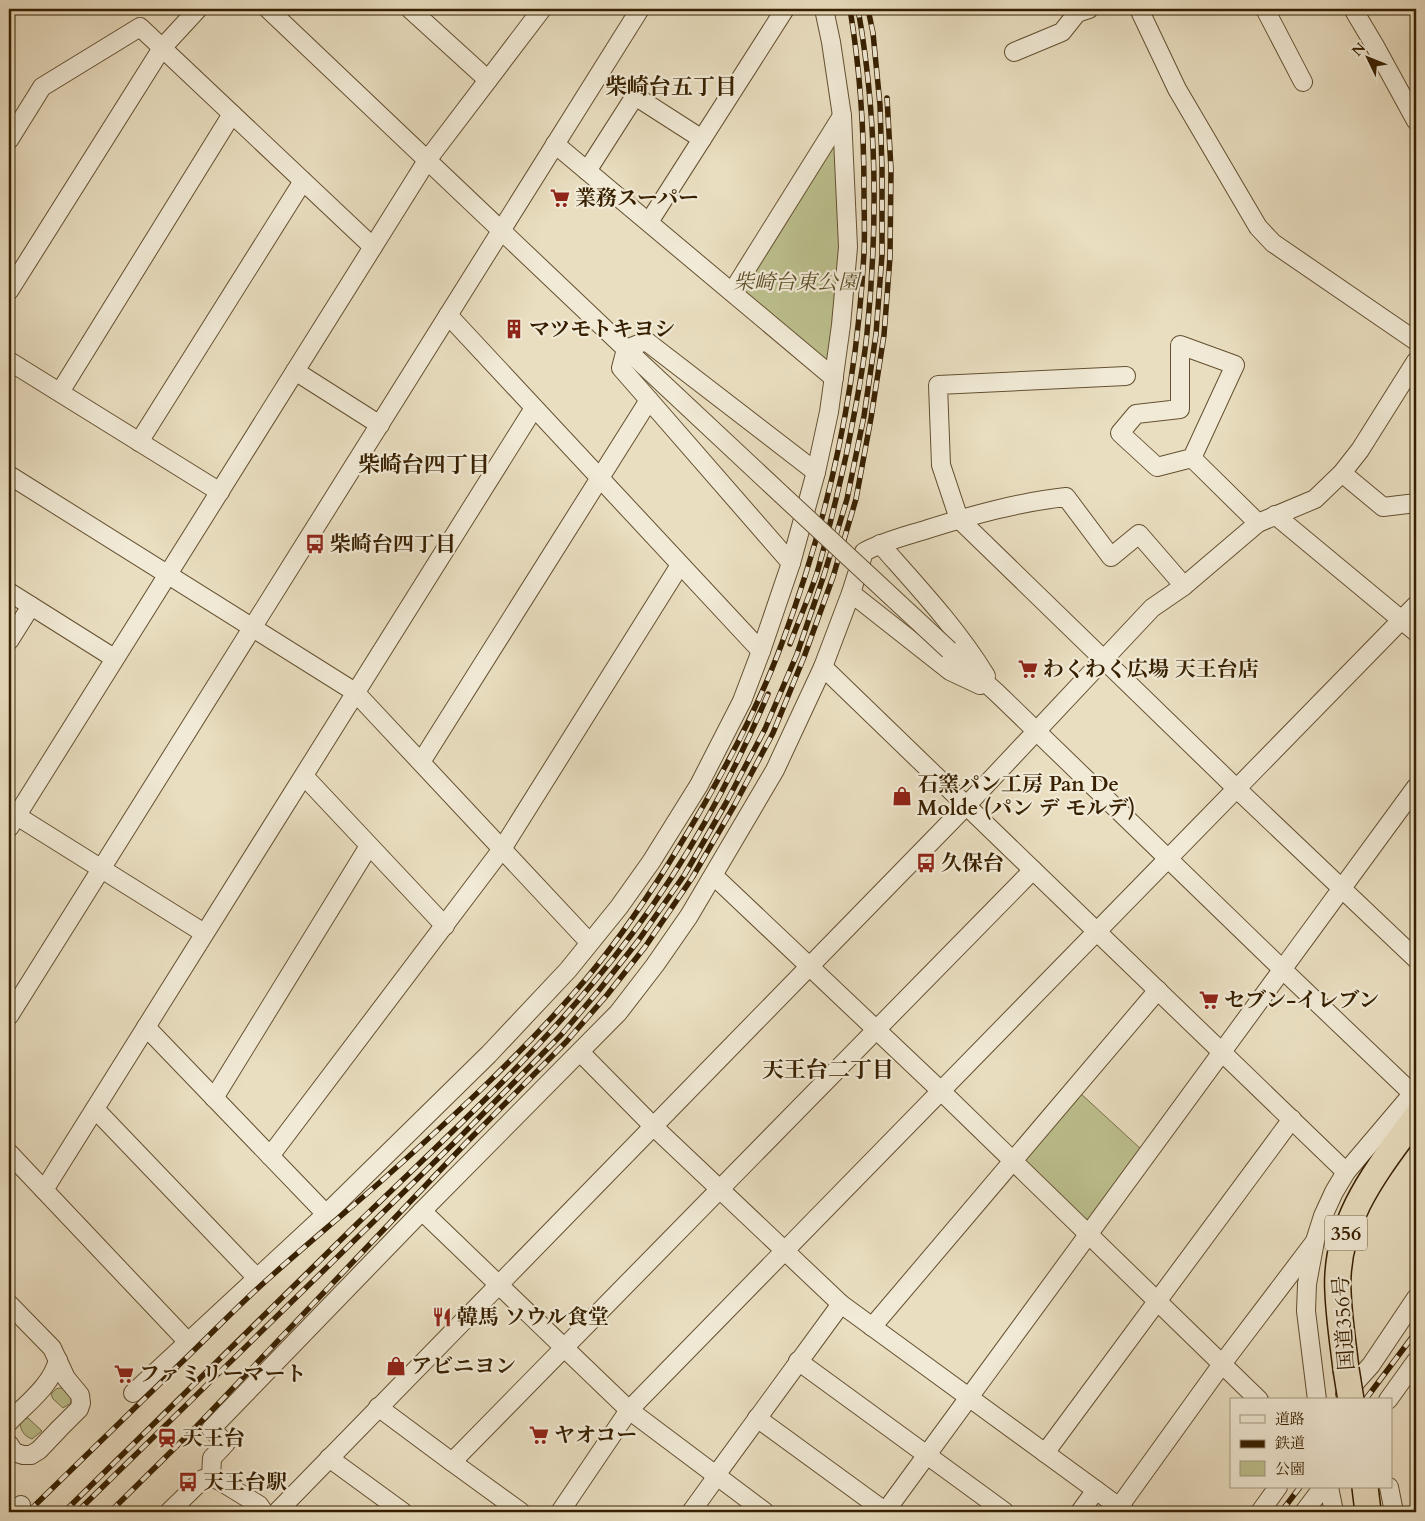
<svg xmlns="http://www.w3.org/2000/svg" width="1425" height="1521" viewBox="0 0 1425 1521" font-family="Cardo,'Noto Serif JP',serif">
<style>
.green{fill:#bcc08e;stroke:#7a7048}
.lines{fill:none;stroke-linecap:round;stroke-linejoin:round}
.minor-casing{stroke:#645031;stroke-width:20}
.highway-casing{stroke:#372001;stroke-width:28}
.minor{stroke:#f1ead6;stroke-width:18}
.highway{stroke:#e9dec0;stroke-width:25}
.rail-casing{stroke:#372001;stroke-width:5.5}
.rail{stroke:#f1ead6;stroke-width:4;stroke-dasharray:11;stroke-linecap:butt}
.minor-bridge-casing{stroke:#645031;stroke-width:20;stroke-linecap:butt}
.highway-bridge-casing{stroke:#372001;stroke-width:28;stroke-linecap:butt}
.minor-bridge{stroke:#f1ead6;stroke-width:18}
.highway-bridge{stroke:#e9dec0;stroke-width:25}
.labels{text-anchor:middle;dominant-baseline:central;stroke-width:4.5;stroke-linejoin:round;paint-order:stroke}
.shield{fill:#f1ead6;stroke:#6f5d41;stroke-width:1}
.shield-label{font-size:20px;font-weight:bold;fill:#372001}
.poi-label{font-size:21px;font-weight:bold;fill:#372001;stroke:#f1ead6;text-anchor:start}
.park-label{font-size:21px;font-style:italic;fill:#5f502b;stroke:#f1ead6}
.street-label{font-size:21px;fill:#372001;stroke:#f1ead6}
.neighbourhood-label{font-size:22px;font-weight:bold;fill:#372001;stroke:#f1ead6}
</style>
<rect width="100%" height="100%" fill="#e9dec0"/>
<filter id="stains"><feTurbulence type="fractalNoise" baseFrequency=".004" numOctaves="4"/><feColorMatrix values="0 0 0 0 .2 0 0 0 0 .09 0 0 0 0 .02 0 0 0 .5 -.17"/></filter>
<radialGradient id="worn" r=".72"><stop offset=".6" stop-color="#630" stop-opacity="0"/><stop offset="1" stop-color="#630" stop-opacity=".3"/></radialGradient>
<!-- green -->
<g class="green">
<polygon points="836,145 841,225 840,280 830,368 739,292 828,146"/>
<polygon points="1079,1092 1142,1150 1086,1226 1019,1160"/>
<polygon points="59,1388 64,1388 71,1395 71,1403 63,1408 53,1399 51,1394 56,1389"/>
<path d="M28,1418L42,1431L32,1439C24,1436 21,1431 20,1423L23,1419Z"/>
</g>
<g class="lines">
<defs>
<g id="minor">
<polyline points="268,9 626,349 781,494"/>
<polyline points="410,9 488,80"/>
<polyline points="1139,9 1177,89 1258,227 1273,243 1416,341"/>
<polyline points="1265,9 1303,82"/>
<polyline points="1353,9 1375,46 1416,121"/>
<polyline points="1014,52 1062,32 1077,13 1089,9"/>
<polyline points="9,140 42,87 140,27 373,247"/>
<polyline points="555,144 834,378"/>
<polyline points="587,171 635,96 702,139"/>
<polyline points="649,222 785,9"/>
<polyline points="9,291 162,48 198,9"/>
<polyline points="732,292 842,116"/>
<polyline points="448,315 761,651"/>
<polyline points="9,361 220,492"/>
<polyline points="295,371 380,425"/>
<polyline points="1126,376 938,385 941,465 959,519 1237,789 1416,959"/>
<polyline points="60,392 232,114"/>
<polyline points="649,400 621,368 626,349 646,341 816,472"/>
<polyline points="139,442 303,181"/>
<polyline points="1192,458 1157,467 1120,433 1136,414 1180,409 1180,345 1235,365 1192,458 1258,523"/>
<polyline points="1342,473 1383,507 1416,503"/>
<polyline points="9,475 355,692 589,942"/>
<polyline points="1275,515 1416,632"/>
<path d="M880,544C917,586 956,627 986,676"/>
<polyline points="791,563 816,472 829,412 841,325 848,247 842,116 831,42 824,9"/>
<polyline points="9,592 114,658"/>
<polyline points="851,593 950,671 980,685"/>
<polyline points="9,641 31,606"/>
<polyline points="949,650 997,693 1282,969 1416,1097"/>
<polyline points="304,776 445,926"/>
<polyline points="17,816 204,933"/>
<polyline points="9,828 428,159 542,9"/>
<polyline points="1033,870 1346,1172"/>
<polyline points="714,876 941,1091 1259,1400"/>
<polyline points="9,1016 640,9"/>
<polyline points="146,1027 326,1214"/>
<polyline points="580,1052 653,1126 841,1304 1126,1512"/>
<polyline points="214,1098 369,846"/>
<polyline points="95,1109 257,1278"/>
<polyline points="9,1153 188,1342 133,1393"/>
<polyline points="270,1156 502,849 680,565"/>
<polyline points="44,1190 534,408"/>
<polyline points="422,1211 629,1410 765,1512"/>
<polyline points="9,1304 52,1348 66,1378 80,1395 81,1403 79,1409 60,1428 39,1450 31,1455 23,1455 14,1452 9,1444"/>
<polyline points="872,1327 1158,990"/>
<polyline points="188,1342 326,1214 489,1054 568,970 619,907 651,862 699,785 742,701 761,651 791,563 649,400 421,762"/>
<polyline points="798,1361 1005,1512"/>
<polyline points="1345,1394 1371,1365 1416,1298"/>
<polyline points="1317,1400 1306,1311 1307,1284 1315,1241 1323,1216 1334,1192 1346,1172 1413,1093"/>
<polyline points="1388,1400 1416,1361"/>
<polyline points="378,1407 452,1462 1033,870 823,667"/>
<polyline points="757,1418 886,1512"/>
<path d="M9,1422C27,1403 51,1386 58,1360"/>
<polyline points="1045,1453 1292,1119"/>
<polyline points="329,1458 403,1512"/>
<polyline points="452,1462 521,1512"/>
<path d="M211,1477L212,1458L226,1443L211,1429L422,1211L618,1013L655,965L689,916L775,770L823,667L851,593L864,552C884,541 906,536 928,529C973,515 1019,502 1066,497L1111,557L1139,534L1184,586"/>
<polyline points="1329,1487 1334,1512"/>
<polyline points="1389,1487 1394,1512"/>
<polyline points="1119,1507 1222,1364 1313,1244"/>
<polyline points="13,1512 21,1505"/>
<polyline points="169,1512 203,1479 211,1477 220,1481 259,1505 264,1512"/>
<polyline points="277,1512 966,806 1152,608 1184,586 1258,523 1315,499 1342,473 1360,450 1416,361"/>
<polyline points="560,1512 629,1410 1416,605"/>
<polyline points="691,1512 712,1483 716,1475 841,1304"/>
<polyline points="885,1512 1416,787"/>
<polyline points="1080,1512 1096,1490"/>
<polyline points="1260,1512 1278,1487"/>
<polyline points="1304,1512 1323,1487"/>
</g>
<g id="highway">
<path d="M1346,1369C1343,1343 1339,1318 1338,1292C1334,1222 1377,1170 1416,1117"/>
<polyline points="1365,1487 1368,1512"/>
</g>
</defs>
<!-- minor casing -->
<use href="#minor" class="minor-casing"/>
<!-- highway casing -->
<use href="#highway" class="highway-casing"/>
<!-- minor -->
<use href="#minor" class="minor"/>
<!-- highway -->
<use href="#highway" class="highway"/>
<defs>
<g id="rail">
<path d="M790,644C799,620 809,597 817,573C828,535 837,495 846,456C854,415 863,374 867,333C878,225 877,115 858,9"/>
<polyline points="1365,1400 1416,1332"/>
<path d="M28,1512C80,1461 132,1411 184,1360C208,1337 231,1313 256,1290C296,1253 338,1219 379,1183C451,1119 524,1052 586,979C621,937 652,891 680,845C719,781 756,714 782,643C829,517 857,387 864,253C865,232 864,211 864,190C864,129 860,69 850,9"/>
<path d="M64,1512C164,1414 264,1316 364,1217C442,1141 523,1067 593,983C666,897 724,798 768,694"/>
<polyline points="77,1512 460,1137 561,1035 600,989 638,941 685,874 726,803 765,729 797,654 824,575 847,499 864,416 876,334 882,255 882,169 880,105 873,33 868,9"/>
<polyline points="110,1512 196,1427 465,1144 567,1041 607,995 645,947 692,878 734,806 773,733 804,657 833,577 856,499 871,418 884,335 890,257 891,169 887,98"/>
<polyline points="1281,1512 1300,1487"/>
</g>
</defs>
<!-- rail casing -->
<use href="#rail" class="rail-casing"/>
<!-- rail -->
<use href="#rail" class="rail"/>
<defs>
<polyline id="minor-bridge" points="781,494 949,650"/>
<polyline id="highway-bridge" points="1346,1369 1351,1400"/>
</defs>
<!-- minor-bridge casing -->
<use href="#minor-bridge" class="minor-bridge-casing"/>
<!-- highway-bridge casing -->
<use href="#highway-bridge" class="highway-bridge-casing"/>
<!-- minor-bridge -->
<use href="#minor-bridge" class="minor-bridge"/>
<!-- highway-bridge -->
<use href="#highway-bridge" class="highway-bridge"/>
</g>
<!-- icons -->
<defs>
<symbol id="supermarket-bare" viewBox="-9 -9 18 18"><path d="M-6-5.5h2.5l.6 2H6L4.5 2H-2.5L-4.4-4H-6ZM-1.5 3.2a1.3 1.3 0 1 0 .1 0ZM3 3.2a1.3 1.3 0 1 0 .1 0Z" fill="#8f2418" stroke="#f1ead6" stroke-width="2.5" paint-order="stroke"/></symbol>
<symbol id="building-bare" viewBox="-9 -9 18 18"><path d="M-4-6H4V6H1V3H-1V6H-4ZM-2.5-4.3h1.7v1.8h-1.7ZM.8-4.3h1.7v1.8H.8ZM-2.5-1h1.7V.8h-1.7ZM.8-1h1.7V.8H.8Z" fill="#8f2418" stroke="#f1ead6" stroke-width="2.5" paint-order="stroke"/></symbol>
<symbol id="bus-bare" viewBox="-9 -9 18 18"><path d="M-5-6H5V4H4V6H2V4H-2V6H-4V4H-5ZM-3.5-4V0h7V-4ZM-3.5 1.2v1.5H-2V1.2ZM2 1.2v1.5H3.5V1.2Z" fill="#8f2418" stroke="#f1ead6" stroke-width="2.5" paint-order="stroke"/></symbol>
<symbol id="shop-bare" viewBox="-9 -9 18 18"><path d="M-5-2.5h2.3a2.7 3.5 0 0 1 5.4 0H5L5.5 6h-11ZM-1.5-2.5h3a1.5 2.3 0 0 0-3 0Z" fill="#8f2418" stroke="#f1ead6" stroke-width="2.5" paint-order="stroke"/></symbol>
<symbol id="restaurant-bare" viewBox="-9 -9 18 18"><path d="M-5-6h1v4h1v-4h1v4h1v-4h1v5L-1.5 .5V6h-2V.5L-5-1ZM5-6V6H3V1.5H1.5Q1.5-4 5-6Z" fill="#8f2418" stroke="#f1ead6" stroke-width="2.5" paint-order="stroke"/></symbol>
<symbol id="station-bare" viewBox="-9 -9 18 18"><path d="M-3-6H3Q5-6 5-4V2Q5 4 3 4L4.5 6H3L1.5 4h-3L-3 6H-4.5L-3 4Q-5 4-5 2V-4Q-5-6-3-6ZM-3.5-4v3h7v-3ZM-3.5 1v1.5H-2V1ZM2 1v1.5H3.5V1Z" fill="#8f2418" stroke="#f1ead6" stroke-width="2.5" paint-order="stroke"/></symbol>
</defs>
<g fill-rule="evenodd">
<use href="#supermarket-bare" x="546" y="184" width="28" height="28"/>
<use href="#building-bare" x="500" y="315" width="28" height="28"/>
<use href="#bus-bare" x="301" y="530" width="28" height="28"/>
<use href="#supermarket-bare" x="1014" y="655" width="28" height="28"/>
<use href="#shop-bare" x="888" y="782" width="28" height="28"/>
<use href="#bus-bare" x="912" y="849" width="28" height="28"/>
<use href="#supermarket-bare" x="1195" y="986" width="28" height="28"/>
<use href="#restaurant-bare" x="428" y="1303" width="28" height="28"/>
<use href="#shop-bare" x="382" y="1352" width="28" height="28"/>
<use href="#supermarket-bare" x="110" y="1360" width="28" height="28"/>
<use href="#supermarket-bare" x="525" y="1421" width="28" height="28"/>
<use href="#station-bare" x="153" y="1424" width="28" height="28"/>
<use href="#bus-bare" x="174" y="1468" width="28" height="28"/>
</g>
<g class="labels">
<!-- shield labels -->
<rect class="shield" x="1325" y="1215.5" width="42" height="35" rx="4"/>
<g class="shield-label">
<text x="1346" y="1233">356</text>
</g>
<!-- poi labels -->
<g class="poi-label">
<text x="575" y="198">業務スーパー</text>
<text x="529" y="329">マツモトキヨシ</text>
<text x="330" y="544">柴崎台四丁目</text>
<text x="1043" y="669">わくわく広場 天王台店</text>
<text x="917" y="784">石窯パン工房 Pan De<tspan x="917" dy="24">Molde (パン デ モルデ)</tspan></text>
<text x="941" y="863">久保台</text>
<text x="1224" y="1000">セブン-イレブン</text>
<text x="457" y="1317">韓馬 ソウル食堂</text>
<text x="411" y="1366">アビニヨン</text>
<text x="139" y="1374">ファミリーマート</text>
<text x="554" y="1435">ヤオコー</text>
<text x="182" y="1438">天王台</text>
<text x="203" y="1482">天王台駅</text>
</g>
<!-- park labels -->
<g class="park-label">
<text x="796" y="282">柴崎台東公園</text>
</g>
<!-- street labels -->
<g class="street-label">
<text transform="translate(1344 1323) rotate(-94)">国道356号</text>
</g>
<!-- neighbourhood labels -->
<g class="neighbourhood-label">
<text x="671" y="87">柴崎台五丁目</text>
<text x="424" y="465">柴崎台四丁目</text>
<text x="828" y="1070">天王台二丁目</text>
</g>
</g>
<!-- margin -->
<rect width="1425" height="1521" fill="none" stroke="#e9dec0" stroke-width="30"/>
<rect x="10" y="10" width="1405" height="1501" fill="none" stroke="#372001" stroke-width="2.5"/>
<rect x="15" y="15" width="1395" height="1491" fill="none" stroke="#372001"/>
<!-- legend -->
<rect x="1230" y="1398" width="162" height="90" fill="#f1ead6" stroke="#a79981"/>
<rect x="1240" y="1415" width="25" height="8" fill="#f1ead6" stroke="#a79981"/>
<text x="1275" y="1424" font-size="15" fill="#372001">道路</text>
<rect x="1240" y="1440" width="25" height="8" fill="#372001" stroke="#a79981"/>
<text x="1275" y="1448" font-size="15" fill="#372001">鉄道</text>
<rect x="1240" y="1461" width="25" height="15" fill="#bcc08e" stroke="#a79981"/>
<text x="1275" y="1474" font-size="15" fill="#372001">公園</text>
<!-- north arrow -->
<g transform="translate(1368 58) rotate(313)" stroke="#f1ead6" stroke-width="4" paint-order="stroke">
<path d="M0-4L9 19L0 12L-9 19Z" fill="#372001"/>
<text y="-8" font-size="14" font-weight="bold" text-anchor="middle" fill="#372001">N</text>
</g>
<rect width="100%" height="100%" filter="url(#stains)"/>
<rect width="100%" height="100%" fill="url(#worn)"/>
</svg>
